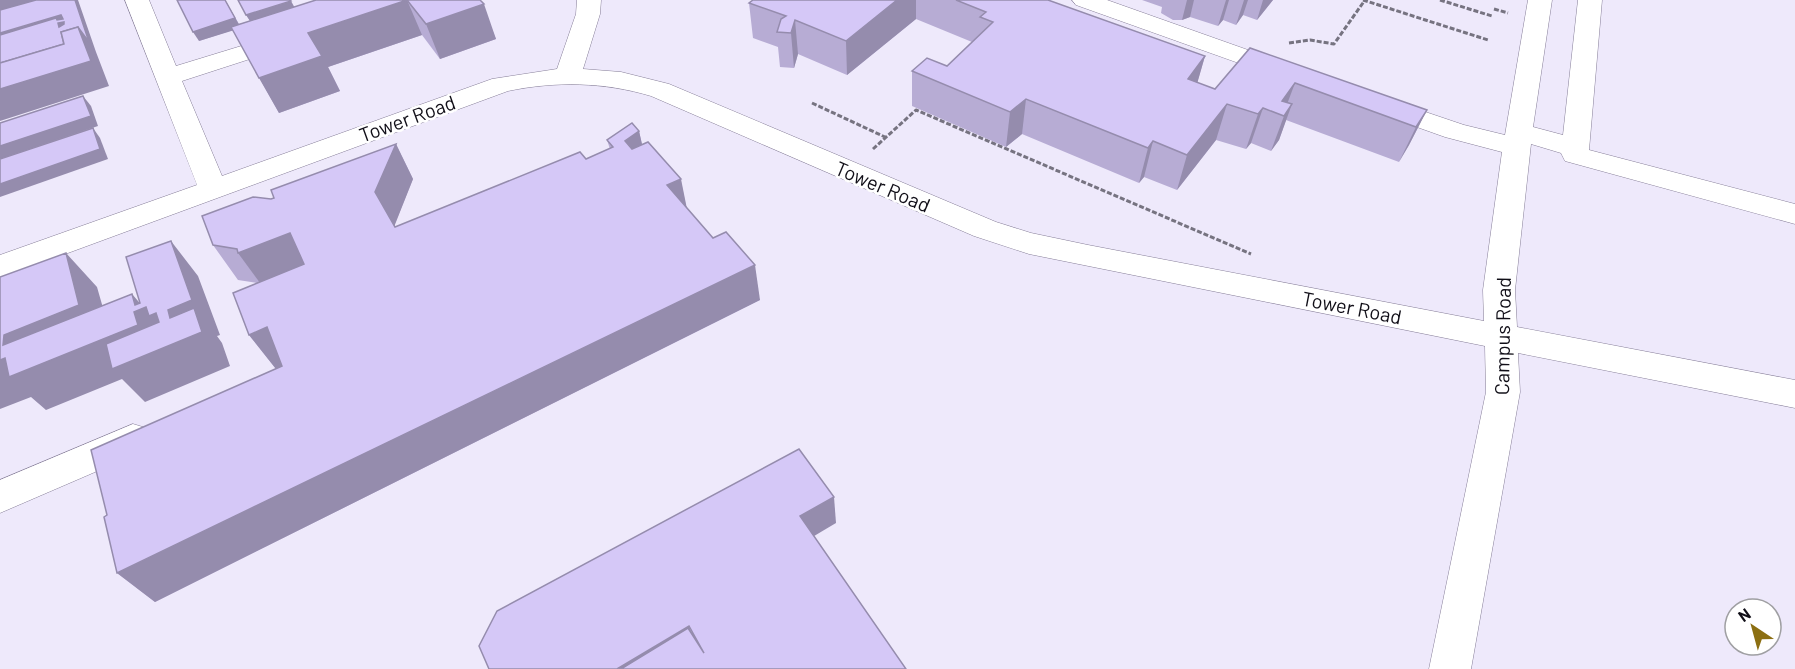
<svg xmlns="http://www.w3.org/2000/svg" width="1795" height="669" viewBox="0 0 1795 669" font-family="Barlow,sans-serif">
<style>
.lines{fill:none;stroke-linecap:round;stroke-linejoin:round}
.minor-casing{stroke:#867e98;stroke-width:1}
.path{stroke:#767380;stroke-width:3;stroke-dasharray:5 2;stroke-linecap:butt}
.minor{fill:#fff;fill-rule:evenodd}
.wall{fill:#b7acd4}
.shaded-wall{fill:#958cad}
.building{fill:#d5c8f7;stroke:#958cad;stroke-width:1.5;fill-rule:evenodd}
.labels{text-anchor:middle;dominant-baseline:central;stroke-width:5;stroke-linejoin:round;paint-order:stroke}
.street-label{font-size:20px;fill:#100e17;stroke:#fff}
</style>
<rect width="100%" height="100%" fill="#eee9fb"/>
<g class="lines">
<defs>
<g id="minor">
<path d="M125,0H149L176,66L287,32L296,34L299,39L296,44L182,81L222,176L492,79L557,69L576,14L577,0H601L600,14L583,69L621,72L669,84L996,222L1031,233L1088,245L1484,321L1483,290L1502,152L1445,137L1372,111L1368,105L1372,99L1381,97L1464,125L1505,135L1528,0H1552L1533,127L1563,135L1578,0H1602L1589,150L1795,204V224L1565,161L1561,153L1531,144L1515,290L1517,327L1795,380V408L1518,353L1520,392L1471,669H1429L1486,392L1485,346L1029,254L974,236L651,96C604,82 556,81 508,91L0,278V255L197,185Z"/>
<polygon points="1072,0 1107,0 1293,66 1297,71 1293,76 1284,79 1275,76 1076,5"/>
<polygon points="133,424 146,428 151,439 146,450 0,513 0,480"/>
</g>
</defs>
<!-- minor casing -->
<use href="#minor" class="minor-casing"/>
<!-- path -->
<g class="path">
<polyline points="1363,0 1488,40"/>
<polyline points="1440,0 1492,16"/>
<polyline points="1494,9 1508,13"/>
<polyline points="1289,43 1310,40 1334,44 1365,0"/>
<polyline points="812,103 885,137"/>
<polyline points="873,149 916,110 1251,254"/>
</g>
<!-- minor -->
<use href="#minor" class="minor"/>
</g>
<!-- wall -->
<g class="wall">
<polygon points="225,0 239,24 250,21 238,0 294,7 316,0 480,0 496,39 440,59 422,35 328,67 340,91 279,113 233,30 199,41"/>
<polygon points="753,0 1048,0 1205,56 1197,83 1215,89 1250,48 1427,110 1409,145 1399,162 1286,120 1279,140 1271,151 1251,143 1246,149 1216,140 1177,190 1144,177 1139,183 1022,134 1006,147 912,106 912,71 947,66 972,42 916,19 847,75 798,54 794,68 780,67 778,47 753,38 749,3"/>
<polygon points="1142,0 1273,0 1257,20 1243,15 1236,25 1223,20 1218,26 1190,17 1182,20 1173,20 1161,13 1162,7"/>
<polygon points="639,131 642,145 687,209 760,300 155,602 117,573 107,515 276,369 249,335 257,283 238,280 213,245 271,199 396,144 413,179 394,226 395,227 586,159 610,149 607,140"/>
</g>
<!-- shaded-wall -->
<g class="shaded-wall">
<polygon points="0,0 40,0 0,11"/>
<polygon points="75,0 78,0 96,52 109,86 0,121 0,89 78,27"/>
<polygon points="225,0 241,28 199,41 193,32"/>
<polygon points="407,0 422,35 328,67 340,91 279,113 259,78 308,33"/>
<polygon points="897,0 916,0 916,19 847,75 846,41"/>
<polygon points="1187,0 1194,0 1190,17 1182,20"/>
<polygon points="1226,0 1229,0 1223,20 1218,26"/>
<polygon points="1244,0 1248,0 1243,15 1236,25"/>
<polygon points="1263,0 1273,0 1257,20"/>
<polygon points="291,1 296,10 252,24 246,15"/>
<polygon points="484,4 496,39 440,59 426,24"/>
<polygon points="61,15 68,25 0,45 0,33"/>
<polygon points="795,20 798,54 794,68 791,33"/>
<polygon points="1205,56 1195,91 1188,79"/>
<polygon points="1295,83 1283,115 1282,101"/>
<polygon points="83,96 91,106 98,126 0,159 0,146"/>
<polygon points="1026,99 1022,134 1006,147 1010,112"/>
<polygon points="1227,104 1216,140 1177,190 1187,155"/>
<polygon points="1292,104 1279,140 1271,151 1284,116"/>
<polygon points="1263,108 1251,143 1246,149 1258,114"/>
<polygon points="1427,110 1409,145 1399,162 1416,127"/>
<polygon points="93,128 100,138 108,159 0,197 0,184"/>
<polygon points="639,131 647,166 625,141"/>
<polygon points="1153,141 1144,177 1139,183 1148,148"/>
<polygon points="396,144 413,179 394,227 375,192"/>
<polygon points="681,179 688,214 667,185"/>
<polygon points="290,233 313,268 263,287 238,253"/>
<polygon points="171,241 198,276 220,335 217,336 222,343 230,366 145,402 122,379 46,410 31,397 0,409 0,360 4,335 66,253 97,287 111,336 134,312 135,305 132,294 144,308 146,307 170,318 168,310"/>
<polygon points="755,265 760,300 155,602 117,573"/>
<polygon points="267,327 292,362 276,369 249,335"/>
<polygon points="834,497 836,523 804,542 800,516"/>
<polygon points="689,626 698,649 666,669 617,669"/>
</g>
<!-- building -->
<g class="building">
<path d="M36,0H75L89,42L78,27L61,32L64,44L0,63V35L56,18L57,20L63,19L61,15L0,33V10ZM64,22V24L59,27L58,23Z"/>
<polygon points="177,0 225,0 235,18 193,32"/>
<polygon points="238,0 290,0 291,1 246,15"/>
<polygon points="316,0 407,0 308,33 322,56 259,78 231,27"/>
<polygon points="407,0 480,0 484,4 426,24"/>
<polygon points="753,0 897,0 846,41 795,20 791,33 777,32 781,19 786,16 749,3"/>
<polygon points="956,0 1048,0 1205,56 1188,79 1215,89 1250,48 1427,110 1416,127 1295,83 1282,101 1292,104 1284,116 1263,108 1258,114 1227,104 1187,155 1153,141 1148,148 1026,99 1010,112 912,71 927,58 947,66 993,22 980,17 986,12"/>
<polygon points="78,27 91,61 0,89 0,63 64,44 61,32"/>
<polygon points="83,96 91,116 0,146 0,123"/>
<polygon points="632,123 639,131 625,141 632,149 648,142 681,179 667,185 713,238 726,232 755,265 117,573 104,517 107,515 91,450 282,366 267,327 249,335 233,293 304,264 290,233 238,253 237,249 213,245 202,216 253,197 271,199 274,198 271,190 396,144 375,192 395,227 580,152 586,159 613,147 607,140"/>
<polygon points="93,128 100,149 0,184 0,159"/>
<polygon points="171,241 192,300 168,310 170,318 194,308 202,332 112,369 106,344 159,322 156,313 149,316 146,307 134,312 138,325 9,377 5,358 0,360 0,277 66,253 79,305 4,335 3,345 132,294 135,305 140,303 126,257"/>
<polygon points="799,449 834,497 800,516 906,669 621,669 688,628 704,653 689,626 617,669 489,669 479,646 497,611"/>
</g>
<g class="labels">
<!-- street labels -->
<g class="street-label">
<text transform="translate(407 118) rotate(-20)">Tower Road</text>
<text transform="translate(883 186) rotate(23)">Tower Road</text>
<text transform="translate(1352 307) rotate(11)">Tower Road</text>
<text transform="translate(1502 336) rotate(-89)">Campus Road</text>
</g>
</g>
<!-- north arrow -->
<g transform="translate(1753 627) rotate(324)"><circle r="28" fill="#ffffff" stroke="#9f9fa2" stroke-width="1.5"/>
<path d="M0-4.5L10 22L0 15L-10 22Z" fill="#8c6f12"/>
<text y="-9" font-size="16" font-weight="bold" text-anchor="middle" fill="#100e17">N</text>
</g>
</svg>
